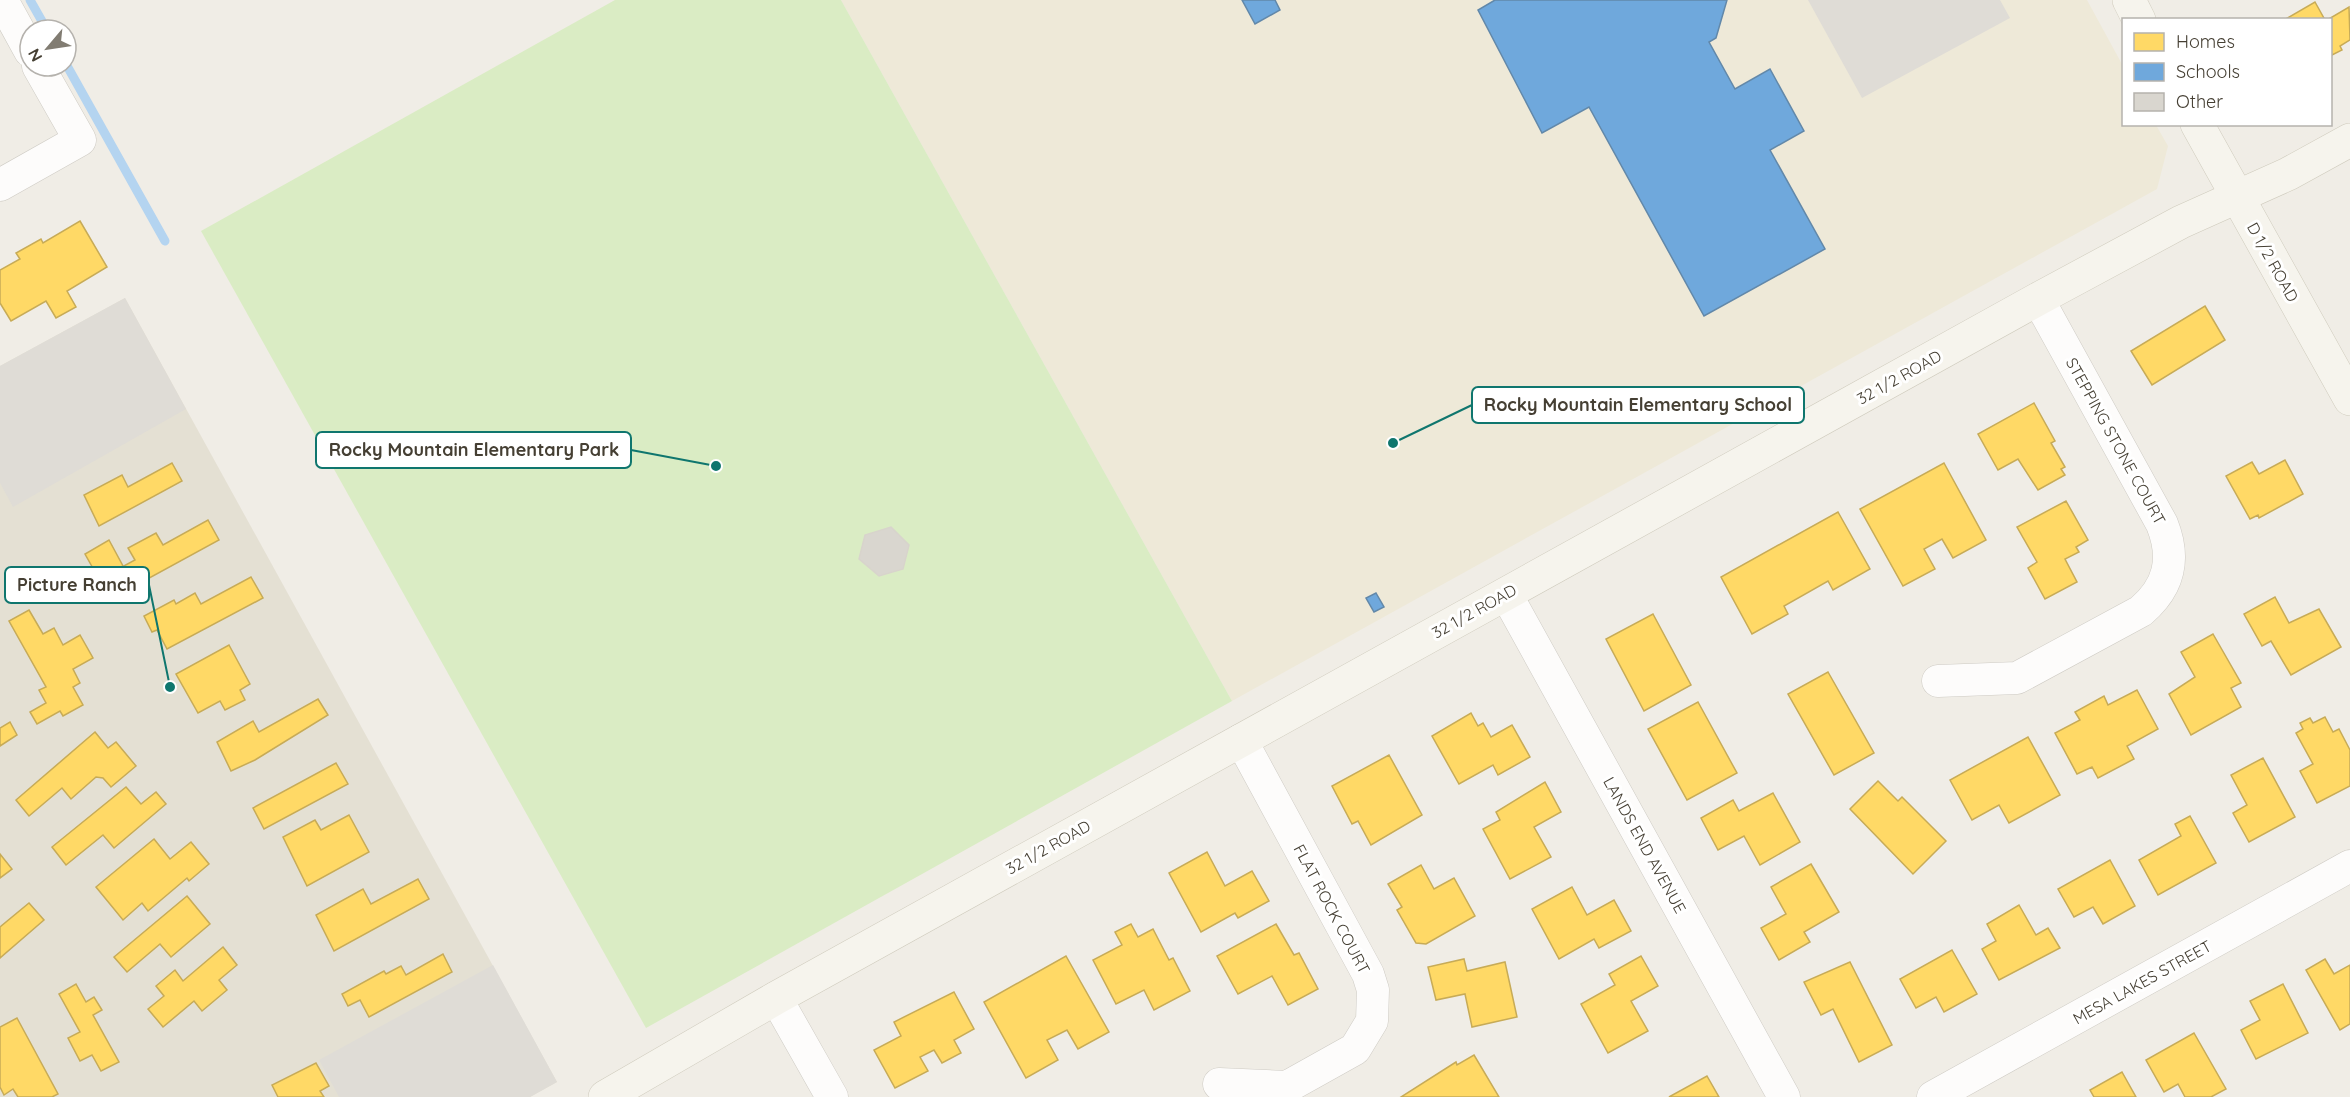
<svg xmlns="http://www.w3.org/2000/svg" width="2350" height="1097" viewBox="0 0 2350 1097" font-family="Quicksand,sans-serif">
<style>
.residential{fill:#e4e0d3}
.education{fill:#eee9d8}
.green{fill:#daecc4}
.parking{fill:#dfdcd6}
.homes{fill:#ffd966;stroke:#c7ab57;stroke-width:1.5}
.schools{fill:#6fa8dc;stroke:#6288a9;stroke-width:1.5}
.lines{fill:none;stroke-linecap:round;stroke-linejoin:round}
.stream{stroke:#b4d4f0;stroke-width:9}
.building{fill:#d9d6cf;stroke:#d8d4cc;stroke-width:1.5}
.street-casing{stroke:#cecbc4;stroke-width:33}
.secondary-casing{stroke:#cfcbbd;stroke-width:34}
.street{stroke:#fdfcfb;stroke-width:32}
.secondary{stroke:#f6f4ed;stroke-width:33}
.labels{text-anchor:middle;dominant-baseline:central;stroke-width:6;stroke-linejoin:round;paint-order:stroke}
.street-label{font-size:16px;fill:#453f33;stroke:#fff}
.leader{fill:none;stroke:#0f766e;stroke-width:2}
.callout-dot{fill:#0f766e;stroke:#fff;stroke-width:2}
.callout{fill:#fff;stroke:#0f766e;stroke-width:2}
.callout-label{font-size:18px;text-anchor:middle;font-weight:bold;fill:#453f33}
</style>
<rect width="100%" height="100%" fill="#f0ede6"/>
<!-- residential -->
<polygon class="residential" points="125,298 557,1082 530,1097 0,1097 0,366"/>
<!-- education -->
<polygon class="education" points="841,0 2087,0 2123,66 2124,124 2156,125 2168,146 2157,189 1232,701"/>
<!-- green -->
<polygon class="green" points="615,0 841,0 1232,701 646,1028 201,231"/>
<!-- parking -->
<g class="parking">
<polygon points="1808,0 2000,0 2010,18 1862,98"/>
<polygon points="125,298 186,409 13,507 0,483 0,366"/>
<polygon points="493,965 557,1082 530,1097 339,1097 319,1060"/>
</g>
<!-- homes -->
<g class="homes">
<polygon points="2315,2 2325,20 2284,20"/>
<polygon points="2349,7 2350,40 2340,46 2342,50 2330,56 2330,20 2327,20"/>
<polygon points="80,221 107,267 67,291 76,307 56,318 46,301 11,321 0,303 0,270 20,259 16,253 41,239 43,243"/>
<polygon points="2205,306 2225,340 2152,385 2131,351"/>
<polygon points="2034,403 2055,441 2051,443 2065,467 2061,469 2065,475 2038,490 2018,459 1998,470 1978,434"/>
<polygon points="2285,460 2303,494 2259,518 2258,515 2250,519 2226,476 2252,462 2259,474"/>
<polygon points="172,463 182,481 99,526 84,495 122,475 128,487"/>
<polygon points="1944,463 1986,540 1953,558 1942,539 1924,549 1935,569 1903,586 1860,509"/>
<polygon points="2066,501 2088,540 2076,547 2079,552 2065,559 2077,582 2045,599 2028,568 2037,562 2017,527"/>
<polygon points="1838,512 1870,569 1833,590 1828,581 1784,606 1788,614 1752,634 1721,577"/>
<polygon points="208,520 219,540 131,588 120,568 135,560 128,548 156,533 163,545"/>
<polygon points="109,540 123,566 99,579 85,554"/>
<polygon points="251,577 263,598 167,649 157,630 152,632 144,616 174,600 176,604 195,593 201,604"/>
<polygon points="2275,597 2289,623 2319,609 2341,647 2291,675 2271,641 2262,646 2244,614"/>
<polygon points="29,610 43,634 54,628 63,645 80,635 93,658 73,669 80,683 73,687 83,705 63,716 60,711 37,724 30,712 46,703 39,690 46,687 9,621"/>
<polygon points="1653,614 1691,685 1644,711 1606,639"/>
<polygon points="2213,634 2241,683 2231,688 2241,707 2191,735 2169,694 2195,677 2181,652"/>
<polygon points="229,645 250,684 240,690 245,700 225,710 220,701 198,713 176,674"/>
<polygon points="1828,672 1874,753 1834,775 1788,694"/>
<polygon points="2137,690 2158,729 2127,746 2134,759 2098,778 2092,767 2077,774 2055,733 2080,720 2075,712 2104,696 2108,705"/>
<polygon points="318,699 328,715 255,760 231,771 217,742 253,721 259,732"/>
<polygon points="1698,702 1737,773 1687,800 1648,729"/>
<polygon points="1471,713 1478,726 1483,723 1491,737 1512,725 1530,757 1498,775 1493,765 1459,784 1432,736"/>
<polygon points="2325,717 2333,732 2339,729 2350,750 2350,786 2317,803 2300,771 2313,764 2296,733 2303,729 2300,723 2310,718 2313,723"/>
<polygon points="10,722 17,735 0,746 0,728"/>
<polygon points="95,732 108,748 116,742 136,766 111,787 103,778 96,777 71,799 62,788 29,816 16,800"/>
<polygon points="2028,737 2060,795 2009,823 1999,805 1972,820 1950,780"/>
<polygon points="1389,755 1422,815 1371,845 1358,821 1352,824 1332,786"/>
<polygon points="2263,758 2295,817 2249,842 2233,813 2247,805 2231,775"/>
<polygon points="336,763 348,784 264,829 253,808"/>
<polygon points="1878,781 1898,801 1902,797 1946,841 1913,874 1850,809"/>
<polygon points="1545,782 1561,812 1534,827 1551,857 1510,879 1483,829 1500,820 1496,812"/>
<polygon points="126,787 141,804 156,792 166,804 114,848 103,835 66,865 52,847"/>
<polygon points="1773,793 1800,842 1760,865 1744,836 1718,850 1701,818 1733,800 1739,811"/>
<polygon points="349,815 369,852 307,886 283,837 315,820 321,830"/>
<polygon points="2190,816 2216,863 2158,895 2139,860 2181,836 2175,824"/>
<polygon points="154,839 170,859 191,842 209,864 189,881 187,878 148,911 142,903 123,920 96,887"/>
<polygon points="1207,852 1225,886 1252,871 1269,901 1238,918 1235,913 1201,932 1169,873"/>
<polygon points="0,854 12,869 0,878"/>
<polygon points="2110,860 2135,906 2103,924 2093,907 2074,917 2058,889"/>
<polygon points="1811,864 1839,912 1804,932 1810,942 1779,960 1761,928 1786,914 1771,887"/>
<polygon points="1421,865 1434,889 1454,878 1475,916 1426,944 1416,943 1397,910 1402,907 1388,884"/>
<polygon points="418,879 429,899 334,951 316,915 363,889 371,904"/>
<polygon points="1572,887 1587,915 1614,900 1631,931 1599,948 1594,939 1559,959 1532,909"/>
<polygon points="187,896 210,924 171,957 160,944 127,972 114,957"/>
<polygon points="29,903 44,920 0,958 0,927"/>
<polygon points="2019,905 2036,935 2048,928 2060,948 1999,980 1982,949 1996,941 1987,924"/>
<polygon points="1131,924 1138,937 1153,929 1169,960 1173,958 1190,991 1154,1010 1144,990 1116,1004 1093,960 1122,945 1115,932"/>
<polygon points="1276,924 1294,955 1299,953 1318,989 1288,1005 1272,976 1238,994 1217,956"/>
<polygon points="223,947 237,965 219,980 227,990 202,1011 194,1001 163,1027 148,1009 164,996 156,986 175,970 183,981"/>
<polygon points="1952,950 1977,994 1944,1012 1936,997 1916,1008 1900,979"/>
<polygon points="443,954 452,972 369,1017 360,1000 348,1006 342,994 384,971 386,974 401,966 406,975"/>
<polygon points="1066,956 1109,1032 1078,1049 1067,1030 1047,1040 1058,1060 1026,1078 984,1002"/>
<polygon points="1641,956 1658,986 1631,1001 1648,1031 1608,1053 1581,1004 1615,985 1609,974"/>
<polygon points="1464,959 1467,971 1505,962 1517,1017 1472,1027 1465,994 1436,1000 1428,967"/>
<polygon points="2325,959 2334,974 2350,965 2350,1024 2340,1030 2306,970"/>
<polygon points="1850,962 1892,1045 1859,1062 1833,1009 1821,1015 1804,982"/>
<polygon points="76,984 86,1002 94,997 102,1010 93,1015 119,1062 101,1071 92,1055 80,1061 68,1038 80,1032 59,994"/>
<polygon points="2283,984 2308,1033 2256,1059 2241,1030 2260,1020 2250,1001"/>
<polygon points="954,992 974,1029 954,1040 961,1053 942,1063 934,1050 920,1057 928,1071 895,1088 874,1050 901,1036 894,1022"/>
<polygon points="17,1018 58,1094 52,1097 18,1097 13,1089 4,1095 0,1087 0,1027"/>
<polygon points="2194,1033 2226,1089 2211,1097 2185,1097 2178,1084 2164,1092 2146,1060"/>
<polygon points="1474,1055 1499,1097 1401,1097 1456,1062 1457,1065"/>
<polygon points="316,1063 329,1086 320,1091 324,1097 278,1097 272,1085"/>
<polygon points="2122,1072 2136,1097 2094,1097 2090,1090"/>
<polygon points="1707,1076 1719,1097 1669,1097"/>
</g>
<!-- schools -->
<g class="schools">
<polygon points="1242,0 1275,0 1280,10 1255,24"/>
<polygon points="1495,0 1727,0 1716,38 1709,42 1735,89 1770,69 1804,131 1770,150 1825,249 1704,316 1589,107 1542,133 1478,10"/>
<polygon points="1376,593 1384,607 1374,612 1366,598"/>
</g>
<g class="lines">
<!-- stream -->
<g class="stream">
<polyline points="30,0 47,30"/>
<polyline points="66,64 165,241"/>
</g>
</g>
<!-- building -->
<polygon class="building" points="891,527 909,545 903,569 879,576 859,559 865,535"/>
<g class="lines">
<defs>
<g id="street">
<polyline points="2,0 30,51"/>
<polyline points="0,185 80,140 38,66"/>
<polyline points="1506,594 1784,1097"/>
<path d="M1938,681L2017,678L2141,611C2169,587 2176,559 2162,524L2038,299"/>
<polyline points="776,998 832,1097"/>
<polyline points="1219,1084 1287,1087 1355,1049 1372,1021 1373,990 1368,974 1241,740"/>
<polyline points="1933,1097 2350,866"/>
</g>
<g id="secondary">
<polyline points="2129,0 2139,20"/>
<polyline points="2197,124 2350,399"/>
<polyline points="605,1097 776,998 2038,299 2181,222 2288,174 2350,140"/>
</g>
</defs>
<!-- street casing -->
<use href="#street" class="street-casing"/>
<!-- secondary casing -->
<use href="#secondary" class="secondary-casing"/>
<!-- street -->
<use href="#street" class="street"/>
<!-- secondary -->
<use href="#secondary" class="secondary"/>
</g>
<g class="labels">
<!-- street labels -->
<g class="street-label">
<text transform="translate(2273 262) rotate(61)">D 1/2 ROAD</text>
<text transform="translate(1899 377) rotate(-29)">32 1/2 ROAD</text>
<text transform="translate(2116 441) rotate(61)">STEPPING STONE COURT</text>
<text transform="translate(1474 611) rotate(-29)">32 1/2 ROAD</text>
<text transform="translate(1645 845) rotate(61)">LANDS END AVENUE</text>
<text transform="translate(1048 847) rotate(-29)">32 1/2 ROAD</text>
<text transform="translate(1332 909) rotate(62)">FLAT ROCK COURT</text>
<text transform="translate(2142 982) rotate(-29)">MESA LAKES STREET</text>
</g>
</g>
<!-- callouts -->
<path class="leader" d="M1393 443L1472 405M716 466L631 450M170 687L149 585"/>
<g class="callout-dot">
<circle cx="1393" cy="443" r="6"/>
<circle cx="716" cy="466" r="6"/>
<circle cx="170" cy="687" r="6"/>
</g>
<g class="callout">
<rect x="1472" y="387" width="332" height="36" rx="6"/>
<rect x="316" y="432" width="315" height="36" rx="6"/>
<rect x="5" y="567" width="144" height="36" rx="6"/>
</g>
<g class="callout-label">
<text x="1638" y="411">Rocky Mountain Elementary School</text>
<text x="474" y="456">Rocky Mountain Elementary Park</text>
<text x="77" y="591">Picture Ranch</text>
</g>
<!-- legend -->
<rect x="2122" y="18" width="210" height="108" fill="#ffffff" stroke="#b5b2ad" stroke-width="1.5"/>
<rect x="2134" y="33" width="30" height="18" fill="#ffd966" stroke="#b5b2ad" stroke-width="1.5"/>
<text x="2176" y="48" font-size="18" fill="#453f33">Homes</text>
<rect x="2134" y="63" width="30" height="18" fill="#6fa8dc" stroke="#b5b2ad" stroke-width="1.5"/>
<text x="2176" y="78" font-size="18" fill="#453f33">Schools</text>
<rect x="2134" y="93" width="30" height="18" fill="#d9d6cf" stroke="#b5b2ad" stroke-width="1.5"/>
<text x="2176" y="108" font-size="18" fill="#453f33">Other</text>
<!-- north arrow -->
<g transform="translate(48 48) rotate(241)"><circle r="28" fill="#ffffff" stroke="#b5b2ad" stroke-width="1.5"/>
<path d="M0-4.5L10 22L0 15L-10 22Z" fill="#817c72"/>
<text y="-9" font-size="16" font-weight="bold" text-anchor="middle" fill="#453f33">N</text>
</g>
</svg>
